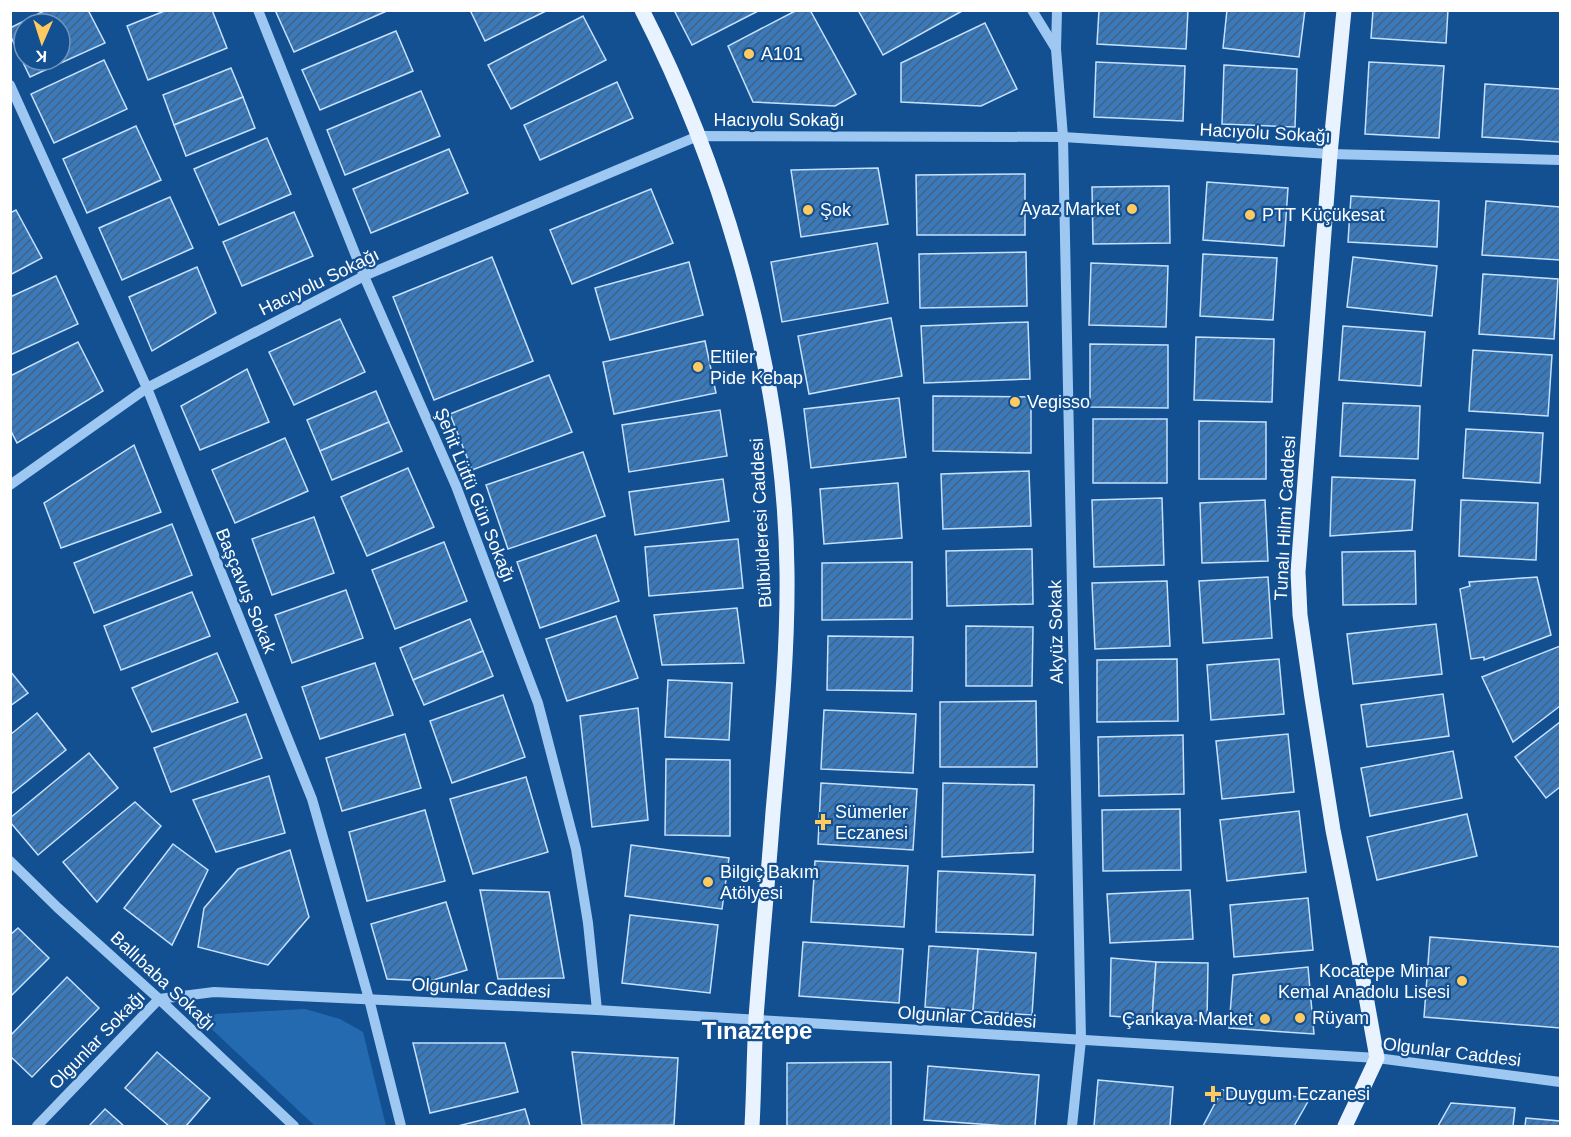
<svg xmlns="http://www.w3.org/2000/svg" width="1571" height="1137" viewBox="0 0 1571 1137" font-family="Helvetica,sans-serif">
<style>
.green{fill:#236ab1}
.building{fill:url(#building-hatch);stroke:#c6e1fd;stroke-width:1.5;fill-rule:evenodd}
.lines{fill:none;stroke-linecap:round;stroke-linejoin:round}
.minor{stroke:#9ec8f2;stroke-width:10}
.major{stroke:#e9f3ff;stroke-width:15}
.poi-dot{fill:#ffca5f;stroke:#125092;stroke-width:2}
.labels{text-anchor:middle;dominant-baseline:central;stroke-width:4.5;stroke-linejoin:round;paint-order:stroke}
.poi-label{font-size:18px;fill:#fff;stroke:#125092;text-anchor:start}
.street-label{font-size:18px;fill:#fff;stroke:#125092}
.district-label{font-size:24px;font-weight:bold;fill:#fff;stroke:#125092}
</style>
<defs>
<pattern id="building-hatch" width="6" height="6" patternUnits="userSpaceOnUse" patternTransform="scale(1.5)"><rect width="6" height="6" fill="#3a79ba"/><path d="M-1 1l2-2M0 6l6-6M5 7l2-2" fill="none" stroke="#436283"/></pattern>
</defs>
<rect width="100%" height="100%" fill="#125092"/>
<!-- green -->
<polygon class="green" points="305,1009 340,1019 363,1032 386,1126 315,1126 203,1021 216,1014"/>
<!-- building -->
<g class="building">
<path d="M46,10H88L105,43L30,77L10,35V28ZM24,24H60V60H24Z"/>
<polygon points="167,10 212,10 227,48 148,80 127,26"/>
<polygon points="275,10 389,10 294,52"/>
<polygon points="470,10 548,10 485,41"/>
<polygon points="674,10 760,10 692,45"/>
<polygon points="797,10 810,10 856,94 835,106 753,102 728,46"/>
<polygon points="858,10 964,10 883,55"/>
<polygon points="1099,10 1188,10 1186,49 1097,44"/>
<polygon points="1227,10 1305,10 1299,57 1223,48"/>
<polygon points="1373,10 1448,10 1446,43 1371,38"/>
<polygon points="583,16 606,60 511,109 488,65"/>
<polygon points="985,23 1017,89 981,106 901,102 901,63"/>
<polygon points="396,31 413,71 320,110 302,70"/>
<polygon points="104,60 127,109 54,143 31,94"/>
<polygon points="1096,62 1185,66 1183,121 1094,117"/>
<polygon points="1369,62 1444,66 1439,138 1365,134"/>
<polygon points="1224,65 1297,69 1295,127 1222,124"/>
<polygon points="231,68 243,97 174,125 163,95"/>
<polygon points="617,82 633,118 540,160 524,125"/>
<polygon points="1485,84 1560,89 1560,142 1482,137"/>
<polygon points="421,91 440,136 345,175 327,130"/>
<polygon points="243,97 255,128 186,156 174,125"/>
<polygon points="136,126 161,180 87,213 63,159"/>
<polygon points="267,138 291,194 219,225 194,169"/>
<polygon points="449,149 468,193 371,233 353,189"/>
<polygon points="878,168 888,224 801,237 791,170"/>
<polygon points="1025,174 1025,235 917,235 916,175"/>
<polygon points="1207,182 1288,188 1284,246 1203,240"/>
<polygon points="1169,186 1170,243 1093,244 1092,187"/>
<polygon points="651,189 673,243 572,284 550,230"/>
<polygon points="1351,196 1439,201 1437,247 1348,242"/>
<polygon points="170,197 193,248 122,280 99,228"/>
<polygon points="1486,201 1560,207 1560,260 1482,255"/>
<polygon points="16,210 42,258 10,275 10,213"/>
<polygon points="294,212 313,256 242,286 223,242"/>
<polygon points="877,243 888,303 782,322 771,262"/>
<polygon points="1026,252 1027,306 920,308 919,254"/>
<polygon points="1203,254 1277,258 1273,320 1200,316"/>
<polygon points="492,257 533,361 434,400 393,297"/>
<polygon points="1353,257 1437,266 1432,316 1347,307"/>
<polygon points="689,262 703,315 610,340 595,288"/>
<polygon points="1091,263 1168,266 1166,327 1089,325"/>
<polygon points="197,267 216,313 152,351 129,297"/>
<polygon points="1483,274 1558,279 1554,339 1479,334"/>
<polygon points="56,276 78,324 10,355 10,297"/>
<polygon points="891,318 902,376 809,394 798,336"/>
<polygon points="340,319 365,372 294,405 269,352"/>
<polygon points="1028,322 1030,379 924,383 921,326"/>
<polygon points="1343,326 1425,332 1421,386 1339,380"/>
<polygon points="1196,337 1274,339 1272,402 1194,400"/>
<polygon points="705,341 716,393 614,414 603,362"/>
<polygon points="78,342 103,391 17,443 10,429 10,376"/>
<polygon points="1090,344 1168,345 1168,408 1090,407"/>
<polygon points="1473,350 1552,355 1548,416 1469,411"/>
<polygon points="247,369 269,422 200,450 181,406"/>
<polygon points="549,375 572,432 472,470 450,414"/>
<polygon points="376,391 389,422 320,451 307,420"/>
<polygon points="933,396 1031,397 1031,453 933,451"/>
<polygon points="899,398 906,457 811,468 804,409"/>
<polygon points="1343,403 1420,406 1418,459 1340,456"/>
<polygon points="720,410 727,456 629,472 622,425"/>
<rect x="1093" y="419" width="74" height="64"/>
<polygon points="1199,421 1266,422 1266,479 1199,479"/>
<polygon points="389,422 402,451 332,480 320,451"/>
<polygon points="1466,429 1543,433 1540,483 1463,478"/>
<polygon points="285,438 308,491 235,523 212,470"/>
<polygon points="134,445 161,512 61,548 44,503"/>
<polygon points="583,452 605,516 508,549 486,485"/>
<polygon points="408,468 434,527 367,556 341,497"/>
<polygon points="1029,471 1031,526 943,529 941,474"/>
<polygon points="1332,477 1415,480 1412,530 1330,536"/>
<polygon points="723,479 729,521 635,535 629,492"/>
<polygon points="898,483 902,538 824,544 820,489"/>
<polygon points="1162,498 1164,565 1094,567 1092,500"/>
<polygon points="1265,500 1268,561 1202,563 1200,503"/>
<polygon points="1461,500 1538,503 1536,560 1459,556"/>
<polygon points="314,517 334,573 272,595 252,539"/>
<polygon points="172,524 192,575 94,613 74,563"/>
<polygon points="596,535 619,601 540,628 517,562"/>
<polygon points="738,539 743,588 649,596 645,547"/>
<polygon points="444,542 467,601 395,629 372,570"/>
<polygon points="1032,549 1033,604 947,606 946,551"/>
<polygon points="1415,551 1416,604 1343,605 1342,552"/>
<polygon points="912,562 912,619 822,620 822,563"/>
<polygon points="1268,577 1272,638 1203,643 1199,581"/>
<polygon points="1537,577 1551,635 1484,660 1484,657 1471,659 1460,589 1470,586 1469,582"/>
<polygon points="1167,581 1170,646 1095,649 1092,583"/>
<polygon points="346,590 363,638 292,663 275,615"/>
<polygon points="192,592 210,636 121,670 104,626"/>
<polygon points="737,608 744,663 662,665 654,615"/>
<polygon points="616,616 638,678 567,701 546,639"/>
<polygon points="470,619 483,651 413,680 400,648"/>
<polygon points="1436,624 1442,674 1353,684 1347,634"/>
<polygon points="966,626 1033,627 1032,686 966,686"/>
<polygon points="828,636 913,637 912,691 827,690"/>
<polygon points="1560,646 1560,706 1513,742 1482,677"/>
<polygon points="483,651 493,676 424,705 413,680"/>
<polygon points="217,653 238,702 152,732 132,688"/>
<polygon points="1177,659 1178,721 1097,722 1097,660"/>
<polygon points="1279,659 1284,714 1211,720 1207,665"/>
<polygon points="375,663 393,715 320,739 302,687"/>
<polygon points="10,671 28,693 10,706"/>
<polygon points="668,680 732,683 729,740 665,737"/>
<polygon points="1443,694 1449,736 1367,747 1361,705"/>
<polygon points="503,695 525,757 452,783 430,721"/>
<polygon points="1036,701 1037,767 940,767 940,702"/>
<polygon points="638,708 648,820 592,827 580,716"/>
<polygon points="824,710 916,714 913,773 821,769"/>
<polygon points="37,713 66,750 10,795 10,735"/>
<polygon points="246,714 262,758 171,792 154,748"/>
<polygon points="1560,722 1560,787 1546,798 1515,757"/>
<polygon points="405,734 421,788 342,811 326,758"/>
<polygon points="1288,734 1294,792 1222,799 1216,741"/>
<polygon points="1183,735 1184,794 1099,796 1098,737"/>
<polygon points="1453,751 1462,798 1370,816 1361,768"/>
<polygon points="89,753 118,788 38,855 10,822 10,818"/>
<polygon points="666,759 730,760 730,836 665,835"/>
<polygon points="269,776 285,833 216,852 193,800"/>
<polygon points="526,777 548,852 473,874 450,799"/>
<polygon points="821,783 917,789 913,850 818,844"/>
<polygon points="943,783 1034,785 1033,852 942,857"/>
<polygon points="135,802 161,826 97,902 63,862"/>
<polygon points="1180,809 1181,870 1103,871 1102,810"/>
<polygon points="425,810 445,881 367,901 349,832"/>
<polygon points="1299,811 1306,872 1227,881 1220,820"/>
<polygon points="1467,814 1477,856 1377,880 1367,837"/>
<polygon points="173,844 208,870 172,945 124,908"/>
<polygon points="631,845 729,858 722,909 625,896"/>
<polygon points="290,850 309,917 268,965 198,947 204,908 238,869"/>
<polygon points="815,861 908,866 904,927 811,922"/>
<polygon points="938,871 1035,875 1033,935 936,932"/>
<polygon points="480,890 549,892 564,978 498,979"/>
<polygon points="1190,890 1193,939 1110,943 1107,894"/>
<polygon points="1308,898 1313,950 1234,957 1230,905"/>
<polygon points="446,902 467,970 430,981 387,979 371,924"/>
<polygon points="630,915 718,925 710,993 622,983"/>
<polygon points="18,928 49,958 10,997 10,935"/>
<polygon points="1430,937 1560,947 1560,1028 1424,1017"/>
<polygon points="803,942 903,949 899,1003 799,996"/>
<polygon points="929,946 978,949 973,1011 925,1007"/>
<polygon points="978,949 1036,953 1032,1015 973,1011"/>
<polygon points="1111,958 1156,962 1152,1019 1110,1016"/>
<polygon points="1156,962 1208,963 1207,1021 1152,1019"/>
<polygon points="1308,967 1314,1034 1229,1028 1233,975"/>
<polygon points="67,977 99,1008 32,1077 10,1056 10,1036"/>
<polygon points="413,1043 505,1043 518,1092 430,1113"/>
<polygon points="157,1052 210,1098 186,1126 169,1126 125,1088"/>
<polygon points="572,1052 678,1058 674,1125 582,1125"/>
<polygon points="891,1062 891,1126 787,1126 787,1063"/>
<polygon points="928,1066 1039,1075 1035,1126 1007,1126 924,1120"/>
<polygon points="1098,1080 1173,1087 1170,1126 1094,1126"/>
<polygon points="1222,1090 1310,1098 1294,1126 1203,1126"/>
<polygon points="1451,1103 1515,1108 1513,1126 1438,1126"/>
<polygon points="105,1109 124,1126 89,1126"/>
<polygon points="525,1109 530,1126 458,1126"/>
<polygon points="1526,1118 1560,1121 1560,1126 1525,1126"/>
</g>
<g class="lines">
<!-- minor -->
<g class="minor">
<polyline points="258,10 364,276 456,486 538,703 576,849 588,923 597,1010"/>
<polyline points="1032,10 1056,49 1063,137 1081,1040 1072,1126"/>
<polyline points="1056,49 1057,10"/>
<polyline points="10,85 147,388 312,799 369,999 401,1126"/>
<polyline points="10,485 147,388 364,276 698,136 1063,137 1330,154 1560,160"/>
<polyline points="10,861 58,908 159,999 294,1126"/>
<polyline points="37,1126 159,999 214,992 597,1010 1377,1058 1560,1082"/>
</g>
<!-- major -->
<g class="major">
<path d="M642,10C728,178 785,384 787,572C788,652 780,732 773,812C768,881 761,949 756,1018C754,1054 754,1090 752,1126"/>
<polyline points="1344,10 1330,154 1298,572 1300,615 1312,698 1333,830 1362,974 1377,1058 1345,1126"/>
</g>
</g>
<!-- markers -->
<g class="poi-dot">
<circle cx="749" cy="54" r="6"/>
<circle cx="1132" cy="209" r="6"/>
<circle cx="808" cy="210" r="6"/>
<circle cx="1250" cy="215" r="6"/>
<circle cx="698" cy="367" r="6"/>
<circle cx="1015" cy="402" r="6"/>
<path d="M820 813h6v6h6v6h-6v6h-6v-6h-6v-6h6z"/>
<circle cx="708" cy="882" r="6"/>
<circle cx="1462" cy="981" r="6"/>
<circle cx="1300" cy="1018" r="6"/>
<circle cx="1265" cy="1019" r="6"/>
<path d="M1210 1085h6v6h6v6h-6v6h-6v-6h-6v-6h6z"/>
</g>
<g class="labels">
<!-- poi labels -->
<g class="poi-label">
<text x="761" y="54">A101</text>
<text x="1120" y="209" text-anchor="end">Ayaz Market</text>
<text x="820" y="210">Şok</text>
<text x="1262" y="215">PTT Küçükesat</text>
<text x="710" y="357">Eltiler<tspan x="710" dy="21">Pide Kebap</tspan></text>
<text x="1027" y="402">Vegisso</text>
<text x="835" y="812">Sümerler<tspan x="835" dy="21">Eczanesi</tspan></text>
<text x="720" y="872">Bilgiç Bakım<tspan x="720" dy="21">Atölyesi</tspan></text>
<text x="1450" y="971" text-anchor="end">Kocatepe Mimar<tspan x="1450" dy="21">Kemal Anadolu Lisesi</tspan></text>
<text x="1312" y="1018">Rüyam</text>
<text x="1253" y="1019" text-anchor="end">Çankaya Market</text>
<text x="1225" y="1094">Duygum Eczanesi</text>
</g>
<!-- street labels -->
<g class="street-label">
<text x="779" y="120">Hacıyolu Sokağı</text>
<text transform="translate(1265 133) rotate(3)">Hacıyolu Sokağı</text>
<text transform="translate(319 282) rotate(-26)">Hacıyolu Sokağı</text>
<text transform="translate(475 495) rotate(68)">Şehit Lütfü Gün Sokağı</text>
<text transform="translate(1285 518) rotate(-87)">Tunalı Hilmi Caddesi</text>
<text transform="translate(761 523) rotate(-93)">Bülbülderesi Caddesi</text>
<text transform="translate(246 591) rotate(68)">Başçavuş Sokak</text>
<text transform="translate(1056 632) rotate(-91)">Akyüz Sokak</text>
<text transform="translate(163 981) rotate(43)">Ballıbaba Sokağı</text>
<text transform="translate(481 988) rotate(3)">Olgunlar Caddesi</text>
<text transform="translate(967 1017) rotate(4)">Olgunlar Caddesi</text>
<text transform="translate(97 1040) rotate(-46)">Olgunlar Sokağı</text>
<text transform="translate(1452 1052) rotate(7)">Olgunlar Caddesi</text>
</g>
<!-- district labels -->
<g class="district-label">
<text x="757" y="1030">Tınaztepe</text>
</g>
</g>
<!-- border -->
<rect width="1571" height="1137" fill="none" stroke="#ffffff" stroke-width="24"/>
<!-- north arrow -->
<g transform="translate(42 42) rotate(183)"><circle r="28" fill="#125092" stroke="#7196be" stroke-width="1.5"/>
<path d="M0-4.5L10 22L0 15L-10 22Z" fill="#ffca5f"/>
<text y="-9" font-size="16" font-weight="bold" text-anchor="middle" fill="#ffffff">K</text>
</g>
</svg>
